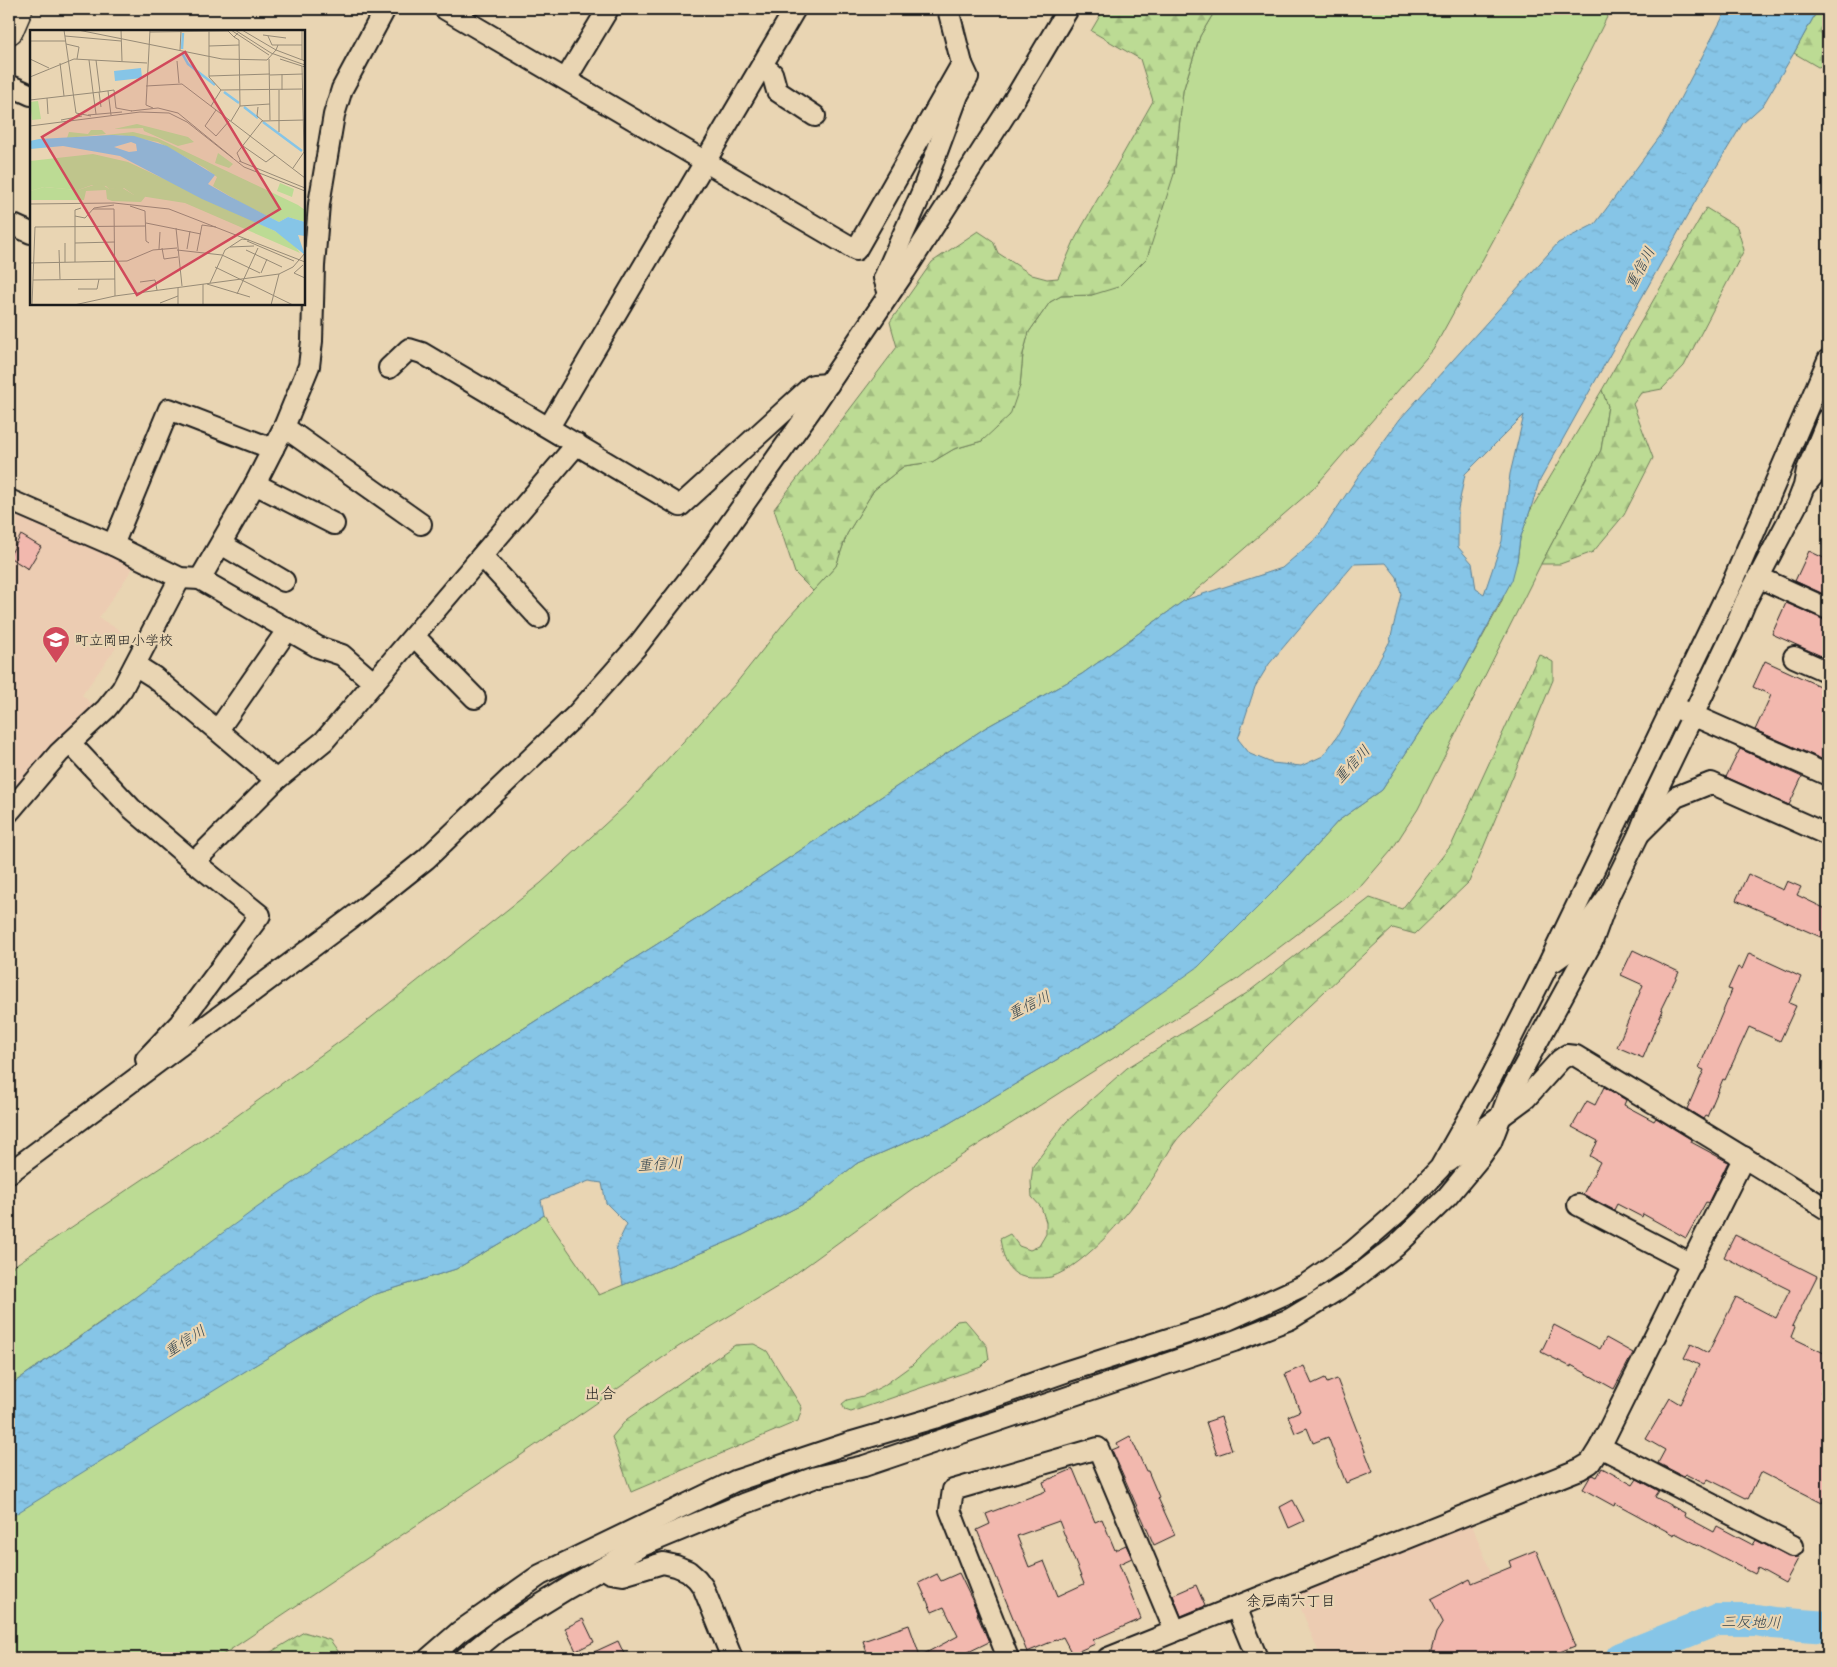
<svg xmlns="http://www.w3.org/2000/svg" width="1837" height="1667" viewBox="0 0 1837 1667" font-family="'Shantell Sans','Klee One',sans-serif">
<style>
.built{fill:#ecccb2}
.grass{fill:#bcdb94;stroke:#6c7c58}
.forest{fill:url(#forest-firs);stroke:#6c7c58}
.water{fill:url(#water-ripples);stroke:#5c8196;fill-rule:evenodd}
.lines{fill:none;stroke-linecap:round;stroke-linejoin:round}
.river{stroke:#86c5e7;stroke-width:32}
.building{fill:#f2b8ae;stroke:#1c1c1c;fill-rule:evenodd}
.minor-casing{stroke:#1c1c1c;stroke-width:24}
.secondary-casing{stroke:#1c1c1c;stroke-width:31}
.minor{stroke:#e9d5b3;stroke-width:20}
.secondary{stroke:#e9d5b3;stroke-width:28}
.labels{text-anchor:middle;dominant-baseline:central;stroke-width:4.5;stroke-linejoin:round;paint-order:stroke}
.poi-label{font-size:14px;fill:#1c1c1c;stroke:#e9d5b3;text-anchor:start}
.water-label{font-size:15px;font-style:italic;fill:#36464f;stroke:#e9d5b3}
.neighbourhood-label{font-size:15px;fill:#1c1c1c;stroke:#e9d5b3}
.quarter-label{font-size:16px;fill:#1c1c1c;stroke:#e9d5b3}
.inset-river{fill:none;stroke:#86c5e7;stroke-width:2.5}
.inset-road{fill:none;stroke:#978b77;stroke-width:1}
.view{fill:#d1495b;fill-opacity:0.15;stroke:#d1495b;stroke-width:2.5}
.inset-edge{fill:none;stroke:#1c1c1c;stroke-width:2.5}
</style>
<defs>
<pattern id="forest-firs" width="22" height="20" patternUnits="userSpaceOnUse" patternTransform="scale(1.25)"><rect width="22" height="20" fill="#bcdb94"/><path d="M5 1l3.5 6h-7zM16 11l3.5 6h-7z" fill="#a1bb7f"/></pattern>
<pattern id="water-ripples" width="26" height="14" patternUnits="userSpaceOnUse" patternTransform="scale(1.25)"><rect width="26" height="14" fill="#86c5e7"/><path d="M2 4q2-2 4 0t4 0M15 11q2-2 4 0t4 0" fill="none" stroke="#73a9c6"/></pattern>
</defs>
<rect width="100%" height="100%" fill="#e9d5b3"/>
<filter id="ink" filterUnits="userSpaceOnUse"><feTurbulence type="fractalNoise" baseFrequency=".02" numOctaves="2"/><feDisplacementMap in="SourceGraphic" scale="10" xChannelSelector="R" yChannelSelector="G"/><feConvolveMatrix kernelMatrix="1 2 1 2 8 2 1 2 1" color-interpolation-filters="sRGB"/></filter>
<g filter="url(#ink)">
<!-- built -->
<g class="built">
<polygon points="9,506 137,562 99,618 126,634 82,695 95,707 9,803"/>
<polygon points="1470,1520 1525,1658 1321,1658 1294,1591"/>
</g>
<!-- grass -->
<g class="grass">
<polygon points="1216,9 1611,9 1523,186 1433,350 1313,489 1185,600 1082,674 985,728 700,917 488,1051 9,1386 9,1269 227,1123 353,1032 541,883 628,803 737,682 788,618 836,566 847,534 874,490 904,466 932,462 954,449 982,441 1020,386 1023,354 1029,332 1050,302 1061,296 1092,295 1174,174 1183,91 1200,36"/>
<polygon points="1602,390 1608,406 1601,450 1541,564 1418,809 1391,851 1362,885 1239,978 934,1173 777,1287 678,1347 511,1462 218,1658 9,1658 9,1511 373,1295 456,1269 517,1233 544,1215 599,1295 739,1237 811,1200 856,1164 946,1125 1117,1024 1289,876 1338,821 1382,790 1433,711 1459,680 1501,603 1517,561 1520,539 1530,511"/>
</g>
<!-- forest -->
<g class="forest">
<polygon points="1104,9 1216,9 1200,36 1183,91 1174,174 1147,258 1118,287 1092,295 1061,296 1050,302 1029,332 1023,354 1020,386 1010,415 982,441 954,449 932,462 904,466 874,490 847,534 836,566 813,591 795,573 774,509 897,347 890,322 932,262 978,231 993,241 998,253 1032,275 1047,279 1058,278 1075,239 1153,101 1140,59 1091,31"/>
<polygon points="1818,9 1828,9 1828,64 1818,67 1794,53"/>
<polygon points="1706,208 1737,227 1744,250 1684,366 1662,389 1641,393 1633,404 1653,458 1624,515 1593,552 1560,564 1541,564 1601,450 1608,406 1602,390"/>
<path d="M1539,654L1553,662V680L1469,882L1415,934L1393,928C1321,995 1248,1060 1182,1134C1170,1146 1163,1164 1153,1178C1133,1209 1086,1266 1051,1277C1046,1278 1041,1278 1036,1278C1009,1279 1004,1262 1000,1239L1010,1234L1019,1246L1030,1250L1039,1246L1046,1234V1222L1041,1207L1032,1197L1031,1182L1033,1166L1066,1122L1127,1068L1247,993L1370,898L1402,909L1452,844Z"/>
<polygon points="965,1320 987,1346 989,1359 981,1367 851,1412 845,1410 842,1404 847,1400 863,1396 883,1386 912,1365 957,1321"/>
<polygon points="754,1344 767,1351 802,1408 798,1421 631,1492 612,1437 627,1419 735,1345"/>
<polygon points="304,1632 330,1640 343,1658 261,1658"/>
</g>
<!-- water -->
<path class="water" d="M1727,9H1818L1794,53L1763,105L1743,123L1695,202L1539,482L1530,511L1520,539L1517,561L1512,580L1459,680L1433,711L1382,790L1338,821L1289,876L1198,967L1117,1024L946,1125L856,1164L811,1200L739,1237L623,1285L616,1247L627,1224L606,1203L602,1183L589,1181L541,1200L544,1215L517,1233L456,1269L373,1295L252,1367L9,1518V1386L107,1318L258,1207L488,1051L700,917L985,728L1082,674L1185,600L1282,568L1318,537L1359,475L1400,419L1558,243L1595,224L1661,135ZM1524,415L1510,474L1502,541L1484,594L1476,589L1472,563L1458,547V509L1465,474ZM1386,563L1397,577L1401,594L1390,641L1338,735L1323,756L1301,766L1272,763L1250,754L1238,739L1255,687L1269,664L1354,564Z"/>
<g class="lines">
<!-- river -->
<polyline class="river" points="1621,1658 1716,1620 1756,1620 1773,1623 1828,1627"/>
</g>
<!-- building -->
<g class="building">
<polygon points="21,535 41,547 28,569 9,557"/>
<polygon points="1809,551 1828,560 1828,596 1795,581"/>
<polygon points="1786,603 1828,621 1828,659 1772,634"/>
<polygon points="1765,661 1828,690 1828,750 1824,760 1755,730 1771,695 1753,687"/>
<polygon points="1740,749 1802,777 1789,805 1726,777"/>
<polygon points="1748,874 1783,890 1787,881 1801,887 1797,895 1828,910 1828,927 1823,938 1736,900"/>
<polygon points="1633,950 1679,972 1661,1009 1663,1010 1643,1058 1617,1047 1643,985 1621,975"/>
<polygon points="1749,953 1801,977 1789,1003 1796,1006 1780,1041 1749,1027 1725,1080 1723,1079 1707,1117 1705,1116 1703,1119 1687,1109 1704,1070 1699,1068 1732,990 1728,989 1738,967 1742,969"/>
<polygon points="1604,1087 1626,1100 1624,1105 1654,1121 1656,1118 1692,1140 1691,1142 1728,1162 1708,1203 1706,1202 1686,1238 1643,1214 1642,1217 1617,1204 1614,1210 1583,1194 1600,1162 1590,1156 1598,1141 1572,1127 1587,1101 1595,1105"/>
<polygon points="1735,1235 1817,1276 1792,1326 1795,1327 1791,1337 1828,1355 1828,1378 1821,1393 1828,1397 1828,1492 1822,1503 1761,1472 1748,1499 1708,1479 1705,1484 1685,1474 1683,1476 1658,1463 1665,1450 1646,1439 1670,1398 1680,1404 1699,1365 1684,1358 1691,1344 1708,1353 1736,1297 1776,1318 1790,1290 1724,1257"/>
<polygon points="1554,1325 1600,1349 1606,1338 1633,1353 1614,1389 1571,1365 1571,1367 1541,1352"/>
<polygon points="1304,1366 1312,1384 1325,1378 1327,1383 1337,1379 1373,1472 1346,1483 1328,1437 1313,1443 1307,1428 1295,1433 1288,1416 1300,1411 1285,1374"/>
<polygon points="1221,1417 1232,1450 1217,1455 1206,1422"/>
<polygon points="1130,1436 1146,1471 1148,1471 1159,1497 1158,1498 1175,1535 1154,1545 1112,1450 1119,1447 1117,1443"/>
<polygon points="1602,1468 1633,1485 1637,1479 1659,1491 1655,1497 1685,1513 1684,1516 1714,1532 1717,1526 1753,1545 1756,1540 1788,1557 1799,1557 1785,1583 1758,1568 1755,1574 1675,1533 1674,1535 1615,1503 1614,1506 1583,1489 1590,1477 1593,1475 1597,1477"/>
<path d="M1073,1469L1095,1522L1102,1519L1115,1550L1126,1545L1132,1558L1119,1564L1141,1619L1093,1640L1095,1644L1072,1654L1063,1637L1027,1652L977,1530L990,1524L986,1514L1046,1491L1043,1482ZM1059,1521L1084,1584L1058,1596L1044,1561L1029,1567L1017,1536Z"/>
<polygon points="1293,1500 1304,1521 1289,1528 1280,1507"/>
<polygon points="1536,1550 1575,1646 1544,1658 1429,1658 1436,1633 1443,1622 1431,1599 1470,1579 1472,1583 1511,1567 1509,1561"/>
<polygon points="959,1573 972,1600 978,1614 977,1614 989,1642 956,1658 869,1658 863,1641 909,1625 920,1656 958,1636 944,1607 932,1612 919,1583 937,1574 941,1581"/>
<polygon points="1196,1585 1205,1606 1181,1616 1173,1595"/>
<polygon points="583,1619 594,1642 576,1651 565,1628"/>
<polygon points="618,1641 626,1658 581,1658"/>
</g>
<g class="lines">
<defs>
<g id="minor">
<polyline points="445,9 856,250 962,64"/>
<polyline points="762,66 772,73 777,91 815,116"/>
<polyline points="566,79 608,9"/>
<polyline points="9,85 31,95"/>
<polyline points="9,223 31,233"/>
<polyline points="889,294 884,278 922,192 958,95 968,77 962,64 948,9"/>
<polyline points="389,368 409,349 422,353 680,506 813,385 829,384"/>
<polyline points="284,427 421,524"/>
<polyline points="549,427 795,9"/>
<polyline points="1807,483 1828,458"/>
<polyline points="255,484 334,524"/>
<polyline points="9,500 113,545 180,578 200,579 318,647 342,655 374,683"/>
<polyline points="221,544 284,581"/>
<polyline points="113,545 169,409 273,449"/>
<polyline points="482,556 539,618"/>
<polyline points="1758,577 1828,609"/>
<polyline points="200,579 255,484 284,427 309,366 312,341 314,266 319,204 334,115 342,89 385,9"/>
<polyline points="414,636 475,698"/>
<polyline points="1794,657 1828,672"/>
<polyline points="135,665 154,677 276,780"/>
<polyline points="1681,710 1828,775"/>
<polyline points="218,730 288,629"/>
<polyline points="70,743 131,808 194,862 260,915 180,1023 146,1059"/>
<polyline points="9,812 59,753 106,709 122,689 180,578"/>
<polyline points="1639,834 1654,796 1733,632 1745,603 1797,504 1804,486 1807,470 1828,419"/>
<polyline points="194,862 276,780 324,741 577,444"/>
<polyline points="1554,961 1568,951 1609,895 1639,834 1676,797 1711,783 1828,835"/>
<path d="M1448,1162L1469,1146L1488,1126L1526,1098L1560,1060L1567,1055L1576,1056C1660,1107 1745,1157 1828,1210"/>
<polyline points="9,1173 362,910 426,859 576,715 638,645 712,549 810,411 905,271 1008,110 1068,9"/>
<polyline points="1578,1205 1692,1264"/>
<polyline points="1600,1447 1793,1546"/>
<polyline points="603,1568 611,1573 623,1575 663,1563 676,1566 688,1571 697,1579 703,1587 732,1658"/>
<polyline points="1236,1607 1257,1658"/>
<polyline points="429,1658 459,1632 540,1575 735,1481 852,1442 934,1418 1065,1372 1228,1320 1305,1285 1352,1252 1397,1213 1440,1168 1492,1076 1548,965 1735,577 1828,360"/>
<polyline points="465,1658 498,1631 568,1588 639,1547 743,1504 816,1477 864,1466 1234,1341 1290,1319 1347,1284 1395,1247 1447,1197 1481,1156 1491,1142 1510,1092 1592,942 1609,895"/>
<polyline points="1008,1658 950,1510 953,1490 1098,1448 1175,1631"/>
<polyline points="1108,1658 1580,1469 1590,1463 1600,1447 1744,1157"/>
</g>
<polyline id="secondary" points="9,30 18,9"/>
</defs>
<!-- minor casing -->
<use href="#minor" class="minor-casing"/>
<!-- secondary casing -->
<use href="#secondary" class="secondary-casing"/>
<!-- minor -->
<use href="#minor" class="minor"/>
<!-- secondary -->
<use href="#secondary" class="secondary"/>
</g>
</g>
<!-- icons -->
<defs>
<symbol id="school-pin" viewBox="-11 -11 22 30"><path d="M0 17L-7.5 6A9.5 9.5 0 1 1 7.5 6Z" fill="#d1495b" stroke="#e9d5b3"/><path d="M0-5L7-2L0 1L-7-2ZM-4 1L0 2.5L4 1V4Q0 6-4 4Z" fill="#fff"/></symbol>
</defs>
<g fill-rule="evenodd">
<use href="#school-pin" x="40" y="624" width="32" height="43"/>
</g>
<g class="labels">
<!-- poi labels -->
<g class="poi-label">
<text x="75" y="640">町立岡田小学校</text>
</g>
<!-- water labels -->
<g class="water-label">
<text transform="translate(1640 268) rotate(-62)">重信川</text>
<text transform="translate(1352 764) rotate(-47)">重信川</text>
<text transform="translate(1029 1005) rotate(-26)">重信川</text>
<text transform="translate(660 1164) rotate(-3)">重信川</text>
<text transform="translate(185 1341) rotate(-32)">重信川</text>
<text transform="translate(1751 1622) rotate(1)">三反地川</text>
</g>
<!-- neighbourhood labels -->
<g class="neighbourhood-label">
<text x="1291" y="1601">余戸南六丁目</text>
</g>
<!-- quarter labels -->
<g class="quarter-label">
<text x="600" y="1393">出合</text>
</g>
</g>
<!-- overview -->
<g transform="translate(30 30)">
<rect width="275" height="275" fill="#e9d5b3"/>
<path d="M103,102L127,108L268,175L275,180V192L258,187L249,192L211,173L183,156L187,147L175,138L128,112L90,105L58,107ZM63,124L98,132L245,201L263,213L270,223L155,173L104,165L94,158L79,159L76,156L62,155L48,160L14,157L0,161V131Z" fill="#bcdb94"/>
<path d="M107,94L158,107L164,112L148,116L114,101L113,98L84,99ZM61,100H72L76,104L37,108L39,102L58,104ZM188,123L203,134L199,138L185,133ZM70,153L79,159L91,157L104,165H116L115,167L111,172L82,171L77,169L76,160L56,161L54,170H0V161L14,157L48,160ZM250,153L264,159L262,167L247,161Z" fill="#bcdb94"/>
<path d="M8,71L11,89L2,90L0,72Z" fill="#bcdb94"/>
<path d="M111,38L112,48L85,51L84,41ZM82,105L104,106L137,116L185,145L178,154L199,166L249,192L258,187L275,192V206L268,205L275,225L245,201L172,169L90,126L33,116L0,119V111L9,109ZM101,112L106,114L107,121L99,122L84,117Z" fill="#86c5e7" fill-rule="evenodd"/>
<path class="inset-river" d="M152,19L153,3M152,23L158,34L185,55M194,62L209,73M214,77L228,88M233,92L272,121"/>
<path class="inset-road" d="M34,0L46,83L61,86M48,0L192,29L237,30L246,20L275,31M91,0L92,31M120,0L116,75L123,78M201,0L239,25M205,0L241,23L275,35M212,0L246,20L248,15M272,0V30M179,1V47L191,60L181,76M120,2L198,1L204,7M233,5L256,8M35,6L91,11M238,6L242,15H272M0,11H36M36,14L49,17L47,29M179,16L209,15M150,20L151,1M0,29L19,38M239,29L240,90M250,29L275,37M59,30L63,62M66,30L70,62L84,60L86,78L102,81M147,31L149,53M30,33L34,66M252,44V60M240,45L273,44M179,46L240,44M0,47L44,29L117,33M116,56L152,54L275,148M191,60L273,59M249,60V102M78,61L81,85M63,62L66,84M69,62L71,77M17,68L18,84M0,70L70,62M210,76L240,74M228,77L227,86L233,91M186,80L175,96L186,106L200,90M101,81L128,78L148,83L203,128M58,85L92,82M31,90L52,86M201,91L210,76L209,10L204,7L208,3M0,96L110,82L139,83L157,92L214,137L275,161M213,116L236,132L245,125M209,131L275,158M211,132L207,123L232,91L274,90M263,138L274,122L272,36M0,174L84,173L139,179L275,232M100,176L115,181L116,211L119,213M63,179H84L85,266M45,186L55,188L64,178L84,175M116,193L171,204M146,198L152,256M217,211L264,231M35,213V232M45,213L85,212M200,217L224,216M132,218L134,229L148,227M129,219L130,202M157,219L160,201M29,220L30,249M147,220L192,225L230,243M216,220L252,237M167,221L172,195L186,197M45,232V180L51,178M0,233L97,231L123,220L147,218M273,235L264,243L275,248M185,237L263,275M231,243L237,229M3,250L85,249M110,252L125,250L127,260M180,253L195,220L212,209L219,210M173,254V275M177,254L220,267M148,258V275M48,259H67L69,249M207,264L228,218M130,273L148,266M2,275L5,197L115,196M44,275L85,266L249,244L263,237L275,223M241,275L249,244"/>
<path class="view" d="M155,22L250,179L107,265L12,107Z"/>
<rect width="275" height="275" class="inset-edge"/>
</g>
<!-- margin -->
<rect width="1837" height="1667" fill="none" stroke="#e9d5b3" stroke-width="30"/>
<rect x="15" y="15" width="1807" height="1637" fill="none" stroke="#1c1c1c" stroke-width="2" filter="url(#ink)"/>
</svg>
